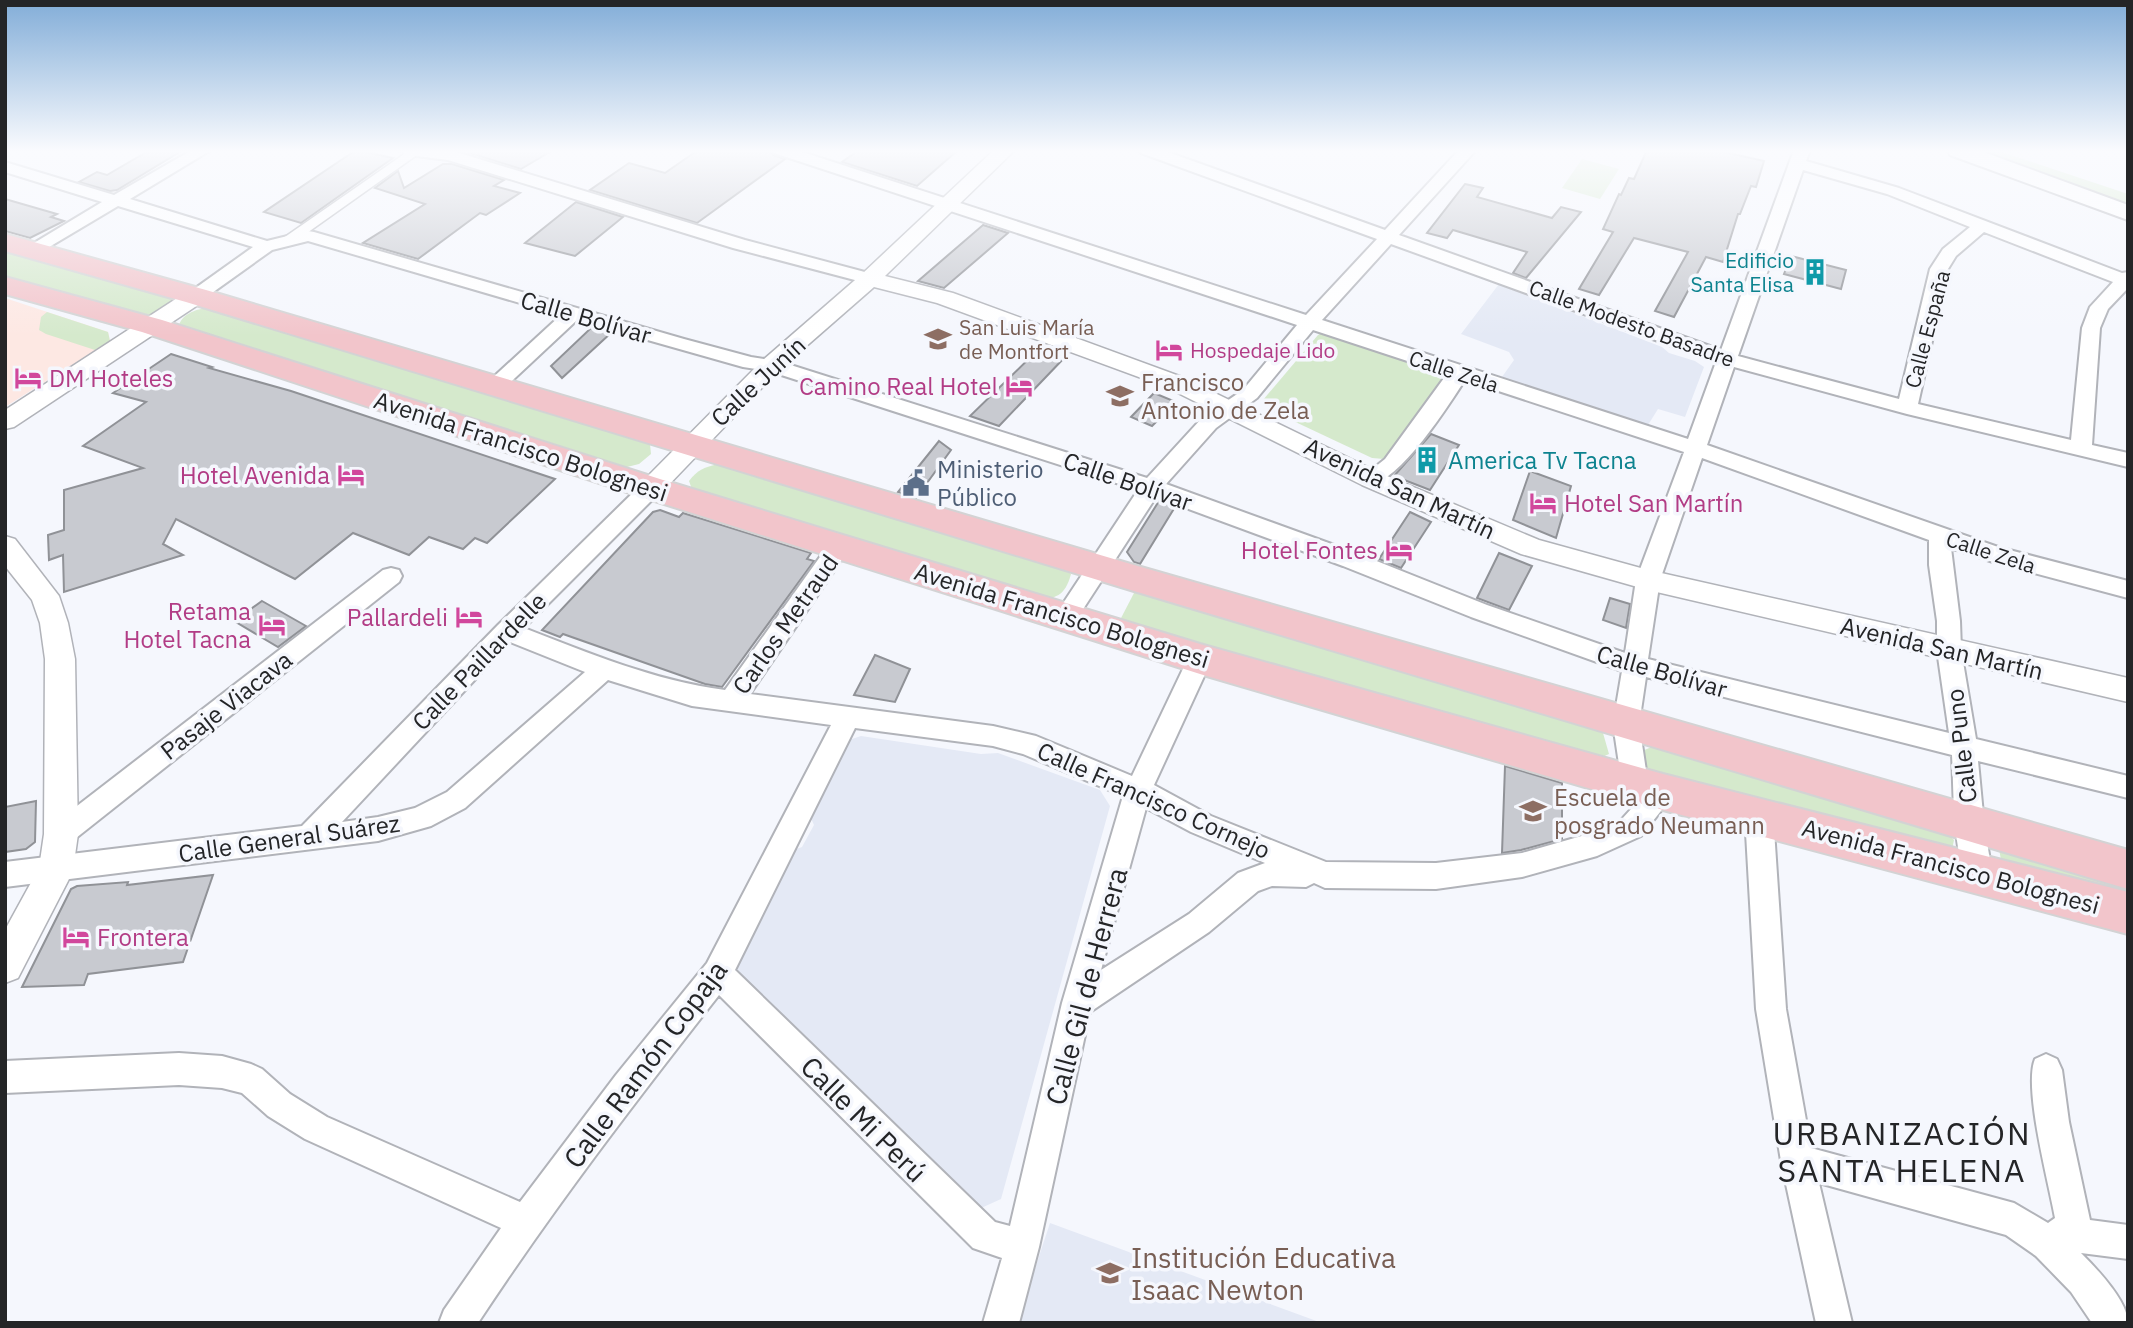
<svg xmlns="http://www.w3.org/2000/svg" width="2133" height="1328" viewBox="0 0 2133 1328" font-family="'IBM Plex Sans',sans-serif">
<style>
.commercial{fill:#fde8e3}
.built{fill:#e4e9f5}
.green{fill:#d5e9cc}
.building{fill:#c8cad0;stroke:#909297;stroke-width:2}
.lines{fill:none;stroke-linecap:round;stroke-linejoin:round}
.pedestrian-casing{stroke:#b1b3b9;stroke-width:3}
.minor-casing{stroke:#b1b3b9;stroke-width:4}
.tertiary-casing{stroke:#b1b3b9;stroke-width:3}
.secondary-casing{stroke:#b1b3b9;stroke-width:4}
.primary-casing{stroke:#d3d3d4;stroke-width:4}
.pedestrian{fill:#fff;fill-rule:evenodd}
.minor{fill:#fff;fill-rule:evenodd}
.tertiary{fill:#fff;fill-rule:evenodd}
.secondary{fill:#fff;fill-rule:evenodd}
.primary{fill:#f2c5cb;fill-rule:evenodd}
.labels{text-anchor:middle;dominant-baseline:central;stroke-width:7;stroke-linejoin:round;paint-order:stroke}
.far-culture-label{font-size:21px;fill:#0d838f;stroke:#f5f7fd;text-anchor:end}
.far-street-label{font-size:21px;fill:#242527;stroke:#f5f7fd}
.far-education-label{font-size:21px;fill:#785e54;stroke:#f5f7fd;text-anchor:start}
.far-hotel-label{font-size:21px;fill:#b23c85;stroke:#f5f7fd;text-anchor:start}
.street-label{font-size:24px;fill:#242527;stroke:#f5f7fd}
.hotel-label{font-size:24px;fill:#b23c85;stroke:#f5f7fd;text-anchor:end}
.education-label{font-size:24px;fill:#785e54;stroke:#f5f7fd;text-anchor:start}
.culture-label{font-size:24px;fill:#0d838f;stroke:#f5f7fd;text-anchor:start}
.service-label{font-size:24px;fill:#4e5e75;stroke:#f5f7fd;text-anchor:start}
.near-street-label{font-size:28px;fill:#242527;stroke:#f5f7fd}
.near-education-label{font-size:28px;fill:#785e54;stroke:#f5f7fd;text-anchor:start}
.near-neighbourhood-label{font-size:32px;letter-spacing:2px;fill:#242527;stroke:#f5f7fd}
</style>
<rect width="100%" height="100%" fill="#f5f7fd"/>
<!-- commercial -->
<polygon class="commercial" points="5,298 108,332 110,341 5,407"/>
<!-- built -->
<g class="built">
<polygon points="1499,284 1662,347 1669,353 1695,361 1704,367 1685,417 1658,409 1648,425 1502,377 1514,360 1509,352 1461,334"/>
<polygon points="861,736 981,754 998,753 1100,790 1110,806 1001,1199 979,1209 736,977 732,964 788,852 802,847 814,825 809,814 849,740"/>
<polygon points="1050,1223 1322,1323 1017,1323"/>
</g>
<!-- green -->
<g class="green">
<polygon points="1972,150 1996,150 2128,194 2128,206"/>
<polygon points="1582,159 1619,169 1600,199 1562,188"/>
<polygon points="5,248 179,298 156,316 144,317 5,277"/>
<path d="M207,307L650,444L651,454L639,464L619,469L178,328C182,313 194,311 207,307Z"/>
<polygon points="47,312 108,332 110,341 95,350 46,334 39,330 41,317"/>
<polygon points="1324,332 1449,375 1384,459 1372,458 1272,411 1263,400 1318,335"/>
<path d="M718,464L1057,561L1071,574C1065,596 1056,599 1034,600L693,492L689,481C697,470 705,467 718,464Z"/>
<polygon points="1145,589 1587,721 1603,733 1609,754 1589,763 1119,622 1134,593"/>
<polygon points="1654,746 1940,826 1954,840 1952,850 1659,780 1643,767 1642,751"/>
<polygon points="1999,849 2128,876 2128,905 2002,865"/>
</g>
<!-- building -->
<g class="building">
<polygon points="150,150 183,150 117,190 110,191 79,182 97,172 107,175"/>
<polygon points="356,150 393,158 301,223 264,212"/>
<polygon points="475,150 553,150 521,169 470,153"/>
<polygon points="698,150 769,150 773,155 785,159 697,223 590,190 629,163 665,173"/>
<polygon points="859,150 958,150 917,186 842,162"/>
<polygon points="1647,150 1715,150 1764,161 1756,187 1751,186 1740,214 1738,214 1723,262 1706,257 1674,317 1655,311 1688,252 1634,238 1599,295 1579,289 1613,232 1603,229 1619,194 1621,195 1629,178 1634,179"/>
<polygon points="443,164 452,164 504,180 494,186 520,193 486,215 480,213 418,259 363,243 425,204 375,188 398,171 404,188"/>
<polygon points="1465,184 1483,188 1477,197 1552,218 1561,207 1581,212 1526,278 1513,273 1527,252 1453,230 1447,238 1427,233"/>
<polygon points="5,199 57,214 51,217 64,221 30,238 5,231"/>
<polygon points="576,202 623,217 575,256 525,243"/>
<polygon points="983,225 1008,233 944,288 918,281"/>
<polygon points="1791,256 1846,270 1841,289 1784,274"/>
<polygon points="592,327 612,332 562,378 551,366"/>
<polygon points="1041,347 1065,357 999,426 970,416"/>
<polygon points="171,354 212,367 209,368 291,391 555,479 487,543 475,538 463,549 429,537 409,555 353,533 295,579 176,519 163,544 183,555 64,592 63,555 49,560 48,535 64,530 64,490 143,468 83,446 146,402 113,393"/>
<polygon points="1154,393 1176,402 1152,426 1131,417"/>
<polygon points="1431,434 1459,445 1430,490 1394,476"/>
<polygon points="939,441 951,450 916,498 898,492"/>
<polygon points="1530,471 1571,486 1556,538 1513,520"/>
<polygon points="1159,501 1175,507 1140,564 1134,562 1127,552"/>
<polygon points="660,510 679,517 683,513 811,553 807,559 814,561 722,687 705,684 563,634 560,637 542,630 653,512"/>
<polygon points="1410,512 1431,522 1401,568 1379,559"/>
<polygon points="1499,553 1532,566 1509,610 1477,598"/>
<polygon points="1610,598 1630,604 1626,628 1603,620"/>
<polygon points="262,601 306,626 278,647 234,621"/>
<polygon points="875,655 910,669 895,702 854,695"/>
<polygon points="1505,766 1562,783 1562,839 1521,850 1502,853"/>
<polygon points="36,801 35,842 26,849 5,852 5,807"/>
<polygon points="213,875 183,962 88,974 84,985 22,987 71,889 77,886 128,882 127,885"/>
</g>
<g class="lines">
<defs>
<polygon id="pedestrian" points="410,150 421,152 290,245 282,245 282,239"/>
<g id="minor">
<path d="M192,150H211L130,199L267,241L308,231L314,232L684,339L751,357L778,361L1147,478L1202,418L1243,390L1297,325L774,153L772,150H796L1306,315L1377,239L1141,153L1139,150H1162L1385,230L1459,150H1476L1399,235L1721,350L1794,150H1810L1806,161L1899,188L2122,273L2128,272V288L2108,309L2100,328L2092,445L2128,453V467L1907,414L1734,367L1707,445L1998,547L2128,581V598L1993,562L1951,548L1960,621L1961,650L1976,739L2128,776V798L1978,761L1984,825L1992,872L1988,881L1978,884L1968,881C1952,847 1954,792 1952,755L1646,677L1639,724L1648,784L1644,792L1635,795L1626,792L1622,784L1613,724L1622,671L1471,617L1343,566L1156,497L1074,623L1066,626L1058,623L1054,617L1058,611L1138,490L769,371L743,367L577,320L502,390H488L485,386L488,382L561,315L308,241L272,250L202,300H190L187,296L190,292L253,247L118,206L39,253L33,254L24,249L102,202L5,172V162L114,195ZM1803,170L1887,194L1970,227L1943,249L1930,269L1899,399L1738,356ZM1984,232L2113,282L2090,307L2082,328L2071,440L1918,404L1948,269L1956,256ZM1391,244L1716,362L1688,439L1322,320ZM1313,330L1447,374L1385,459L1360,479L1363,484C1394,493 1449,404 1465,380L1684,452L1636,580L1625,653L1487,605L1359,554L1166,484L1216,428L1257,398ZM1702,458L1929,540V565L1937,621V650L1949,733L1648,659L1660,580Z"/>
<polygon points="400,150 456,152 745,240 876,275 879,279 870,284 733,248 448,160 408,155"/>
<path d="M651,481L659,483L662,488L659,493L524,628C589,653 655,681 725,690L832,540L840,538L848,540L851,546L750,694L993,726L1036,736L1132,776L1191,652L1200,650L1209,652L1212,659L1154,785L1211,816L1326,862L1436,863L1522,853L1592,833L1621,820L1654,784L1663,781L1672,784L1676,792L1641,836L1597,856L1522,877L1436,889L1325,888L1314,883L1306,887L1272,886L1258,891L1209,932L1090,1012L1039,1247L1019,1323H983L1002,1258L973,1248L719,995C635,1102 553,1209 478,1323H439L444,1310L501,1228L305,1139L268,1116L242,1093L222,1088L179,1085L5,1093V1061L179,1053L222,1056L251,1064L262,1069L290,1094L327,1117L520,1202L616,1075L707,963L831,725L692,706L608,680L465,808L431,826L378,841L5,887V862L302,826L498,625L643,483ZM510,642L585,672L447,792L415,808L378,817L342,822ZM855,728L993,746L1023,754L1123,796L1062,1003L1010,1226L995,1222L735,970ZM1146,808L1191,832L1265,863L1238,873L1189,914L1101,970Z"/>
<polygon points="391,568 399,570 402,576 399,582 71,842 61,846 51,842 47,834 51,826 383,570"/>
<path d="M1759,803L1769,807L1773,815L1786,1009L1811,1148L2014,1203L2048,1223L2055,1218C2049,1183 2023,1088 2035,1059L2046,1054L2057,1059L2062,1070L2069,1122L2090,1220L2128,1225V1259L2081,1253C2096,1268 2128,1301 2128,1323H2092L2071,1292L2036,1256L2006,1235L1819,1183L1852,1323H1816L1781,1161L1756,1009L1745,815L1749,807Z"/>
</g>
<g id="tertiary">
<polygon points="994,150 1015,150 885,276 953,293 1182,377 1380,473 1539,540 1648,570 2128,678 2128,702 1648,590 1521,554 1362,485 1166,387 937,303 874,287 779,370 660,494 651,497 642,494 638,488 642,482 763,360 862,274"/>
<polygon points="196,289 204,291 207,296 204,301 14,427 5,429 5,410 188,291"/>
<polygon points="5,536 15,539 59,596 68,623 75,659 78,834 73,870 68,881 18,978 5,983 5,930 39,868 44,834 45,659 40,623 32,600 5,566"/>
</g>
<polygon id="secondary" points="1947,150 1978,150 2128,205 2128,220 1950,155"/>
<g id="primary">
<polygon points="5,234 206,290 1134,565 2128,850 2128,889 1134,591 186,302 5,251"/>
<polygon points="5,277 162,320 663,480 1200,644 1663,774 2128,892 2128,934 1663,810 1200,674 639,496 142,332 5,294"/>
</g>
</defs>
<!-- pedestrian casing -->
<use href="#pedestrian" class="pedestrian-casing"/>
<!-- minor casing -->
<use href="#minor" class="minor-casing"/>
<!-- tertiary casing -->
<use href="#tertiary" class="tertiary-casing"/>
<!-- secondary casing -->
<use href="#secondary" class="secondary-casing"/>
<!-- primary casing -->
<use href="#primary" class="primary-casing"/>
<!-- pedestrian -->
<use href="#pedestrian" class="pedestrian"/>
<!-- minor -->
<use href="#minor" class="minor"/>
<!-- tertiary -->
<use href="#tertiary" class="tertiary"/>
<!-- secondary -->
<use href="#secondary" class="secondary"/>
<!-- primary -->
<use href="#primary" class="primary"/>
</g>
<!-- sky -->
<linearGradient id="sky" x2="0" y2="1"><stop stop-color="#82add8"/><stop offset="0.45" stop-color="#fafbfe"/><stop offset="1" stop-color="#fafbfe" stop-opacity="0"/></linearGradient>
<rect width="2133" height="336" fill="url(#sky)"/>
<!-- icons -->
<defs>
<symbol id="building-bare" viewBox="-9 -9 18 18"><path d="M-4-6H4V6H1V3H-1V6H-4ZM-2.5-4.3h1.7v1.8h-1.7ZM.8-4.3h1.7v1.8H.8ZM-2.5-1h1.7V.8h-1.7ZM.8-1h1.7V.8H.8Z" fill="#0f9aa8" stroke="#f5f7fd" stroke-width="2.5" paint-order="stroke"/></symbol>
<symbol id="school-bare" viewBox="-9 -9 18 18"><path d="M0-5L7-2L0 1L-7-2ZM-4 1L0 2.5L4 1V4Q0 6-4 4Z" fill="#8d6e63" stroke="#f5f7fd" stroke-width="2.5" paint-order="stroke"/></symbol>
<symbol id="hotel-bare" viewBox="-9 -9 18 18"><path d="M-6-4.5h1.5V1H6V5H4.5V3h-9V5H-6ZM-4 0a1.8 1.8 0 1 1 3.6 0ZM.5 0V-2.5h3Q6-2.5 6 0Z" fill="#d1479c" stroke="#f5f7fd" stroke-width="2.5" paint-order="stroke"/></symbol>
<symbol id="civic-bare" viewBox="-9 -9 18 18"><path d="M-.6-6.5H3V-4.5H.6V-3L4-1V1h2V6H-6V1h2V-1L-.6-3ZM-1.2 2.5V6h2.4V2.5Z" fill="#5c6f8a" stroke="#f5f7fd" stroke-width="2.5" paint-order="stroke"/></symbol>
<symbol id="university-bare" viewBox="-9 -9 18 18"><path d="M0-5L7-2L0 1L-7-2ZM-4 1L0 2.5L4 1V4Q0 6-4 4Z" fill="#8d6e63" stroke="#f5f7fd" stroke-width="2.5" paint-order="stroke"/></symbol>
</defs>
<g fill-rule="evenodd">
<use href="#building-bare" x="1796" y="253" width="38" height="38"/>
<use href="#school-bare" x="919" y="320" width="38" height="38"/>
<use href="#hotel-bare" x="1150" y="331" width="38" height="38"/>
<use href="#hotel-bare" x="9" y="359" width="38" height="38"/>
<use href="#hotel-bare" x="1000" y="367" width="38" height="38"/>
<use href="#school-bare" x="1101" y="377" width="38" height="38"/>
<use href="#building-bare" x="1408" y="441" width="38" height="38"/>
<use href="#hotel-bare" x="332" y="456" width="38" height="38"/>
<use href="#civic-bare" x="897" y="464" width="38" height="38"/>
<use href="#hotel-bare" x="1524" y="484" width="38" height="38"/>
<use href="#hotel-bare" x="1380" y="531" width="38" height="38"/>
<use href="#hotel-bare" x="450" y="598" width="38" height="38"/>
<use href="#hotel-bare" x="253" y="606" width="38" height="38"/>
<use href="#university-bare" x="1514" y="792" width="38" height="38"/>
<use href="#hotel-bare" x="57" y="918" width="38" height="38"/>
<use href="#school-bare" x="1091" y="1254" width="38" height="38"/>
</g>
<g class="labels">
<!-- far-culture labels -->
<g class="far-culture-label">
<text x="1794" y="260">Edificio<tspan x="1794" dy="24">Santa Elisa</tspan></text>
</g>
<!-- far-street labels -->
<g class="far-street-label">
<text transform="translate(1632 323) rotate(20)">Calle Modesto Basadre</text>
<text transform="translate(1927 329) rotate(-75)">Calle España</text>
<text transform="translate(1454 371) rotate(18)">Calle Zela</text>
<text transform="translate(1991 552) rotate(18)">Calle Zela</text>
</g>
<!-- far-education labels -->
<g class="far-education-label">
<text x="959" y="327">San Luis María<tspan x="959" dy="24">de Montfort</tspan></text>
</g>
<!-- far-hotel labels -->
<g class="far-hotel-label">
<text x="1190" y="350">Hospedaje Lido</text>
</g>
<!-- street labels -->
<g class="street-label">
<text transform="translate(586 317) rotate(16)">Calle Bolívar</text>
<text transform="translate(758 381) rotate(-43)">Calle Junín</text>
<text transform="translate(521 446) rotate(18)">Avenida Francisco Bolognesi</text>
<text transform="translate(1128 481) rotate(19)">Calle Bolívar</text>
<text transform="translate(1400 488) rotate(25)">Avenida San Martín</text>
<text transform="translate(1062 615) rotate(17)">Avenida Francisco Bolognesi</text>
<text transform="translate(785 624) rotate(-55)">Carlos Metraud</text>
<text transform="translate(1942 648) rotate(13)">Avenida San Martín</text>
<text transform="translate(479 661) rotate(-46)">Calle Paillardelle</text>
<text transform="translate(1662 671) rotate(16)">Calle Bolívar</text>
<text transform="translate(226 705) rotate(-38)">Pasaje Viacava</text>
<text transform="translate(1961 746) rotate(-97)">Calle Puno</text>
<text transform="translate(1154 800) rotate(24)">Calle Francisco Cornejo</text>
<text transform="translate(289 838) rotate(-8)">Calle General Suárez</text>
<text transform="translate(1951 866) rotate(15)">Avenida Francisco Bolognesi</text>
</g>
<!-- hotel labels -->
<g class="hotel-label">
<text x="49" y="378" text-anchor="start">DM Hoteles</text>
<text x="998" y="386">Camino Real Hotel</text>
<text x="330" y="475">Hotel Avenida</text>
<text x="1564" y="503" text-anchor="start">Hotel San Martín</text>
<text x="1378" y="550">Hotel Fontes</text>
<text x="251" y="611">Retama<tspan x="251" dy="28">Hotel Tacna</tspan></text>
<text x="448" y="617">Pallardeli</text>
<text x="97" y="937" text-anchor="start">Frontera</text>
</g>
<!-- education labels -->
<g class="education-label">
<text x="1141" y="382">Francisco<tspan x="1141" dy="28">Antonio de Zela</tspan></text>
<text x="1554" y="797">Escuela de<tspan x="1554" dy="28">posgrado Neumann</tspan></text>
</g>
<!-- culture labels -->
<g class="culture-label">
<text x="1448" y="460">America Tv Tacna</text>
</g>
<!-- service labels -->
<g class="service-label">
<text x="937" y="469">Ministerio<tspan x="937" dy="28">Público</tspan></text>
</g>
<!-- near-street labels -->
<g class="near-street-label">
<text transform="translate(1086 986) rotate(-75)">Calle Gil de Herrera</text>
<text transform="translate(645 1064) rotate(-53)">Calle Ramón Copaja</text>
<text transform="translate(864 1119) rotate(45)">Calle Mi Perú</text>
</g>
<!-- near-education labels -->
<g class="near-education-label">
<text x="1131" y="1257">Institución Educativa<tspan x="1131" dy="32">Isaac Newton</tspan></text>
</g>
<!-- near-neighbourhood labels -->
<g class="near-neighbourhood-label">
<text x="1902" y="1133">URBANIZACIÓN<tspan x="1902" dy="37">SANTA HELENA</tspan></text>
</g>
</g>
<!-- border -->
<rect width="2133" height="1328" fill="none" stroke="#242527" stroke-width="14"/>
</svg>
